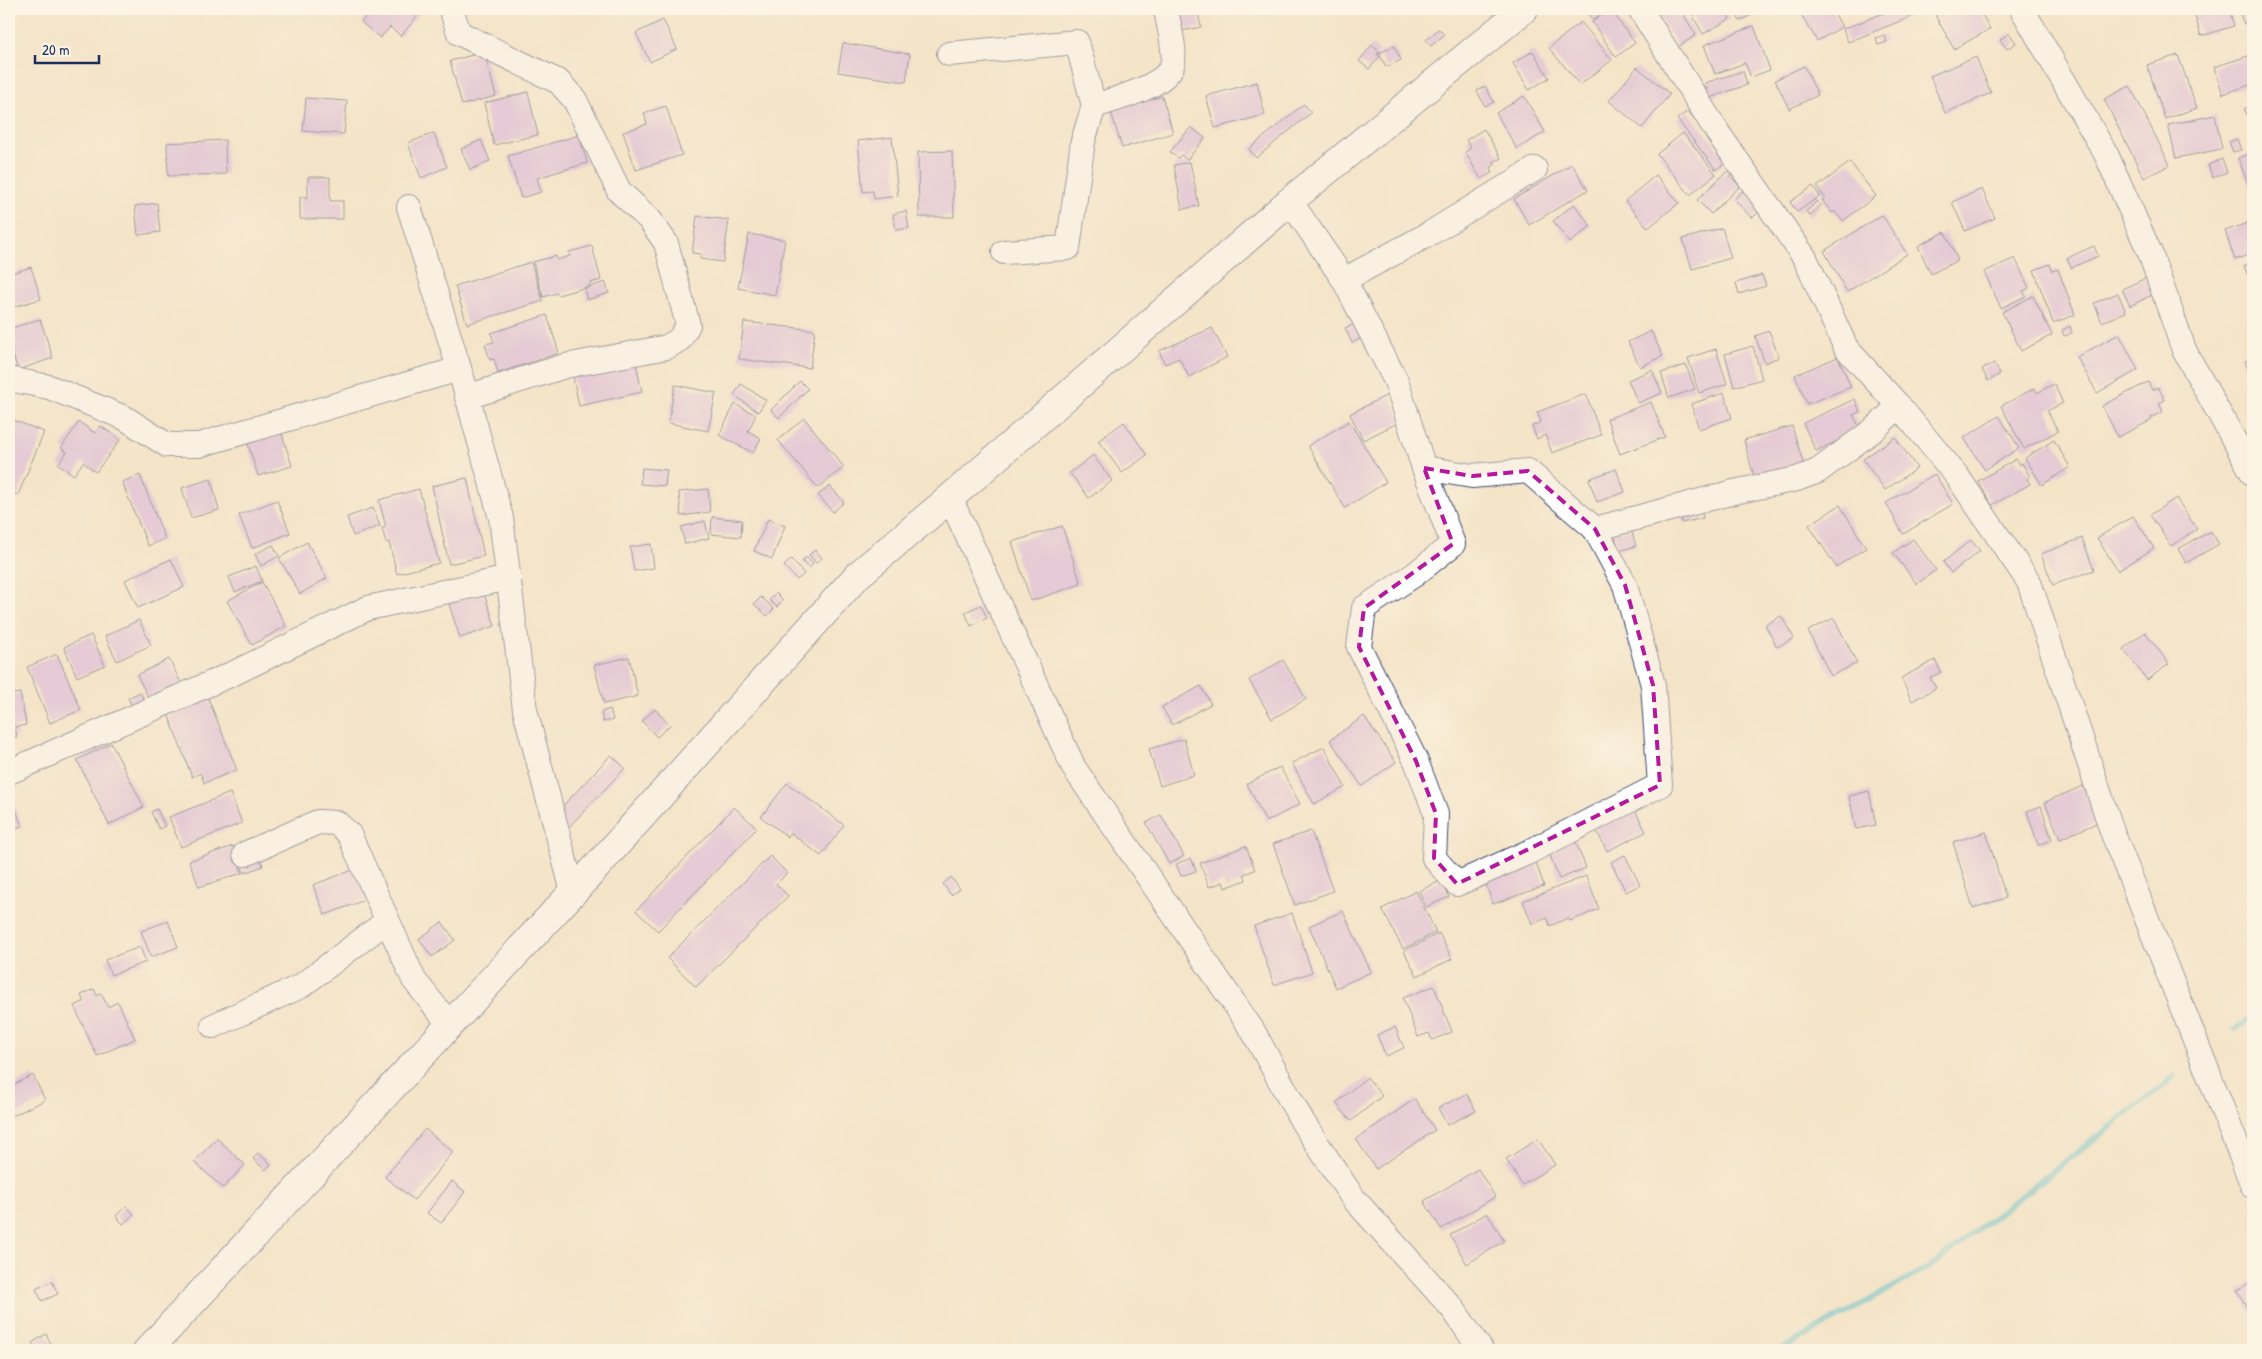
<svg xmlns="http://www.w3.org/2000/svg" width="2262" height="1359" viewBox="0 0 2262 1359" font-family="'Patrick Hand',sans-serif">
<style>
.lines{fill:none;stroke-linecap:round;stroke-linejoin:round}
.stream{stroke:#55c1ce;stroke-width:6}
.building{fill:#d4ace5}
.minor-casing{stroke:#3c4a6e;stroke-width:26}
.secondary-casing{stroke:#3c4a6e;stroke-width:30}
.minor{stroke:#fff;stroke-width:24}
.secondary{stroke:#fff;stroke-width:28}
.marked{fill:none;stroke:#b5179e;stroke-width:4;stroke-dasharray:10 6;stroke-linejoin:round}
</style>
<rect width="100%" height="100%" fill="#fcf5e5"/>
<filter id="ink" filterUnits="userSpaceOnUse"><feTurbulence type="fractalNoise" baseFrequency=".02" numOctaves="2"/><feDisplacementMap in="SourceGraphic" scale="10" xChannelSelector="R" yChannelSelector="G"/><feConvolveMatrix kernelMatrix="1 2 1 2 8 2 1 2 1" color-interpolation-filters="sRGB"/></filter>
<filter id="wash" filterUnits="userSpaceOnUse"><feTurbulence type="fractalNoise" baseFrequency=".0096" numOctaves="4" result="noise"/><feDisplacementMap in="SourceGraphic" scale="20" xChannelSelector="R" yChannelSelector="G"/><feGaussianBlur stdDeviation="1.12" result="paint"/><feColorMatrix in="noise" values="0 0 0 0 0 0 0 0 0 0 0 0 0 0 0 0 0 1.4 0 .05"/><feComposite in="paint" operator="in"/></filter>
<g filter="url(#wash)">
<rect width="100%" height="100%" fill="#f4e4c8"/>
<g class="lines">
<!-- stream -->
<g class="stream">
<polyline points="2235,1030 2253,1016"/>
<polyline points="1780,1350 1931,1266 2174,1077"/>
</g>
</g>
<g id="blocks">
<!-- building -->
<g class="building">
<polygon points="372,9 423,9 401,36 390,27 380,38 361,22"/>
<polygon points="1173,9 1197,9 1201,27 1177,32"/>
<polygon points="1583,9 1607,9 1593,20"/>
<polygon points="1610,9 1635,43 1616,57 1592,22"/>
<polygon points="1666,9 1680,9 1696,35 1678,47 1658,14"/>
<polygon points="1689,9 1724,9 1730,19 1703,34"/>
<polygon points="1733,9 1763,9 1740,21"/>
<polygon points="1798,9 1832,9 1842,27 1817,41"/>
<polygon points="1894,9 1911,9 1913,16 1848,42 1843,29"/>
<polygon points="1945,9 1979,9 1990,29 1954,49 1935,15"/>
<polygon points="2193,9 2229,9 2234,26 2201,36"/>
<polygon points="2238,9 2253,9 2253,20 2244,24"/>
<polygon points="663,20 677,49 650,62 636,33"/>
<polygon points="1581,22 1612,60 1580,85 1549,48"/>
<polygon points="1754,26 1770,70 1751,77 1745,63 1715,74 1704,45"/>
<polygon points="1439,29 1444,35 1431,46 1426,40"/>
<polygon points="2009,33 2016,43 2007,49 2000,40"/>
<polygon points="1885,35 1887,42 1878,45 1876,38"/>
<polygon points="843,43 910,54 906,82 838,72"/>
<polygon points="1372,45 1379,51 1377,55 1380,57 1369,69 1359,61"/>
<polygon points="1394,46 1401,60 1386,67 1379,53"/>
<polygon points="1533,51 1549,78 1529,90 1513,63"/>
<polygon points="484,52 496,96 462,105 450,61"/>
<polygon points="2178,55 2197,108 2165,119 2147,65"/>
<polygon points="2248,56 2253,70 2253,84 2223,94 2214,67"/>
<polygon points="1976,57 1991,93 1945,113 1930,76"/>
<polygon points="1804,66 1818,95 1789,109 1775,80"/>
<polygon points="1637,67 1670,94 1642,128 1609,101"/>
<polygon points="1743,71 1747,85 1709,98 1705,83"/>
<polygon points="1257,82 1265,115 1215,128 1206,96"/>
<polygon points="1485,86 1494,102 1485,106 1477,91"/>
<polygon points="2130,86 2170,165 2144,178 2104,99"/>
<polygon points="528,92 538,135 494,145 484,103"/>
<polygon points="1162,96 1173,133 1122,148 1111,112"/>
<polygon points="1524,96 1545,132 1517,149 1496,113"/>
<polygon points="306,98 347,101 344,134 303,131"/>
<polygon points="1304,104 1311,113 1256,158 1249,149"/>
<polygon points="2253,104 2253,125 2244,109"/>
<polygon points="666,106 682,155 636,170 623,132 647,124 644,113"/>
<polygon points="1688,111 1727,161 1716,170 1677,119"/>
<polygon points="2215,115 2222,149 2176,158 2168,125"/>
<polygon points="1191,127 1205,138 1187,160 1181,155 1178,158 1170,152"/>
<polygon points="1484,129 1501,158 1493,162 1495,165 1491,167 1493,172 1481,179 1465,152 1471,148 1466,140"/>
<polygon points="434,133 447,167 421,178 408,143"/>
<polygon points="1683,133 1716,174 1690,195 1657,154"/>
<polygon points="579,135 587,163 537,178 541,192 521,198 508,156"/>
<polygon points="892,137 898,196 874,199 873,191 863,192 858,141"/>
<polygon points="2237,139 2241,150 2233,152 2229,142"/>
<polygon points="225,140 226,174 168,176 167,143"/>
<polygon points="481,140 490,161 470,170 461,149"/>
<polygon points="9,141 14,142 10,165 9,165"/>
<polygon points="952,151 954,217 919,217 918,152"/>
<polygon points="2253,152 2253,190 2251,191 2238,158"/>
<polygon points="2222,159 2227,172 2213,178 2208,165"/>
<polygon points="1190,162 1199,206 1182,209 1174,165"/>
<polygon points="1850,162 1876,196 1843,221 1834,211 1832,213 1822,200 1825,198 1817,187"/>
<polygon points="1572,164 1588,190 1529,225 1514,199"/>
<polygon points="1726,172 1740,186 1711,214 1697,200"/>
<polygon points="1656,175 1679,203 1648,228 1625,201"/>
<polygon points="308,177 330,177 330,201 343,201 343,219 300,219 300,197 308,197"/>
<polygon points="1813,186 1820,196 1797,212 1790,202"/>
<polygon points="1982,189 1995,218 1965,231 1952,202"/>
<polygon points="1744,190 1762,209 1752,218 1734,199"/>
<polygon points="1817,201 1821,205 1810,215 1806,212"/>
<polygon points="157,203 160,232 138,235 135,206"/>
<polygon points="1574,204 1591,226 1570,243 1553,221"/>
<polygon points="906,211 909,228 896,230 893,214"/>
<polygon points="1882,215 1907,254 1847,292 1824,251"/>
<polygon points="697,216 729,220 723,262 700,259 701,254 692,253"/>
<polygon points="2253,221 2253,253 2235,260 2225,231"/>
<polygon points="1722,228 1731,258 1692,269 1683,239"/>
<polygon points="1945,232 1958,260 1931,274 1918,246"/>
<polygon points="749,234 785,240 775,295 738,288"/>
<polygon points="592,246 601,280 590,283 590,286 558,295 557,293 543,297 533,262 556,256 557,260 570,256 569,252"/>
<polygon points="2094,246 2098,256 2071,268 2067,258"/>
<polygon points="2015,258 2029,288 2023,291 2026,296 2001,308 1984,272"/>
<polygon points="531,262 543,301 467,324 455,286"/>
<polygon points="2253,262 2253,288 2244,266"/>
<polygon points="2050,264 2052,271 2058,269 2075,315 2053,323 2034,270"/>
<polygon points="31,267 41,299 13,307 9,292 9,274"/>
<polygon points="1762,275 1766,286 1739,294 1736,283"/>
<polygon points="2148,277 2156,293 2130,306 2122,289"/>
<polygon points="605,282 609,293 587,300 584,289"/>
<polygon points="2118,293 2126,312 2102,322 2094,303"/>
<polygon points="2033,296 2052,335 2021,351 2002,312"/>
<polygon points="547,315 559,353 498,373 494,359 490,360 485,344 494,342 491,333"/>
<polygon points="40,319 53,358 18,370 9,343 9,329"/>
<polygon points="744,322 815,330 810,368 739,359"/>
<polygon points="1357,323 1364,337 1352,343 1345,328"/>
<polygon points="2070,326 2072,333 2064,336 2062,330"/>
<polygon points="1212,328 1227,357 1189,377 1179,358 1165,364 1159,351"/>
<polygon points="1651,331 1663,356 1640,367 1628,342"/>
<polygon points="1769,331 1779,357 1765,363 1755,336"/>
<polygon points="2119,334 2138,370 2097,393 2077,357"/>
<polygon points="1753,346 1762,379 1734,387 1725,354"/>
<polygon points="1716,349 1727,384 1699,393 1688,358"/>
<polygon points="1838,357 1851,387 1807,404 1795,375"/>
<polygon points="2253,358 2253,382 2252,382 2245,361"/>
<polygon points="635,359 642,392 579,406 572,372"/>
<polygon points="1994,363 2000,374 1988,381 1982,369"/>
<polygon points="1686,365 1695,389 1669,398 1661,373"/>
<polygon points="1652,370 1662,393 1638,403 1628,380"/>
<polygon points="800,381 808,389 779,418 771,410"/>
<polygon points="2148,382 2152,390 2158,387 2165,400 2159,403 2163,412 2151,418 2152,420 2118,437 2102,406"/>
<polygon points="741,384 766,400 758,412 734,395"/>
<polygon points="2054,384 2063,403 2047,411 2058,431 2024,449 2001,406 2035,388 2037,393"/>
<polygon points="675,385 716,393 708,431 668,423"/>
<polygon points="1724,393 1732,418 1699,429 1691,404"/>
<polygon points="1389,394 1402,421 1363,440 1350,414"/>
<polygon points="1586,394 1601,435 1552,453 1545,435 1537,439 1532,426 1541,422 1537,412"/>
<polygon points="1855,399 1860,412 1853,415 1861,430 1816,451 1803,423"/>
<polygon points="1651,402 1665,437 1620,454 1607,419"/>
<polygon points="735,404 756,415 748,431 761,438 753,453 719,435"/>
<polygon points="1999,416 2019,448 1985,470 1964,438"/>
<polygon points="804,418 844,467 818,488 778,440"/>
<polygon points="13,420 44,432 18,495 9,491 9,431"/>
<polygon points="1349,421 1386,482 1345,508 1308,446"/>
<polygon points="79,422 95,433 101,426 120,440 96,472 83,462 74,475 58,464 67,452 61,448"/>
<polygon points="1124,422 1147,455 1122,473 1098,441"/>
<polygon points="1792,426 1804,466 1755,480 1744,440"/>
<polygon points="280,428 292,466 258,476 246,438"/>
<polygon points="1895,437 1917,468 1885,490 1863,459"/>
<polygon points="2054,440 2070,467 2042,485 2025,458"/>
<polygon points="1093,455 1112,481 1089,498 1070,473"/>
<polygon points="2016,459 2019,465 2022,463 2030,477 2027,479 2030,484 1992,505 1978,481"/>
<polygon points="642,468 667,470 665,486 640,484"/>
<polygon points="1616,469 1625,492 1597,502 1589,479"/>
<polygon points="1935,474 1953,504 1903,534 1886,503"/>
<polygon points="140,475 165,539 148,546 122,482"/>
<polygon points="467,478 484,556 449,564 432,486"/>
<polygon points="211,479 219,510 191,518 182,488"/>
<polygon points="830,486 844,502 833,512 818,495"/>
<polygon points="419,489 439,563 397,574 389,542 386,543 382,528 386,527 379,500"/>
<polygon points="708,489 710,512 681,516 679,492"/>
<polygon points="2176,498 2197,529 2171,546 2150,515"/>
<polygon points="277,500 290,533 252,548 239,515"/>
<polygon points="1700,503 1703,518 1682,523 1679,507"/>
<polygon points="1840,505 1866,548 1836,567 1809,525"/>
<polygon points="373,508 380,526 353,536 347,517"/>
<polygon points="2133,516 2154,548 2118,571 2097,538"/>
<polygon points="712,517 742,520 741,537 711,534"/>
<polygon points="768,519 785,526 772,559 754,551"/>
<polygon points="705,521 709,538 685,544 681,527"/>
<polygon points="1062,526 1081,584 1031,601 1012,542"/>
<polygon points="1631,529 1636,546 1619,551 1614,533"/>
<polygon points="2211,531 2219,544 2186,563 2178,549"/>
<polygon points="2082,538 2094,570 2053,585 2041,554"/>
<polygon points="1913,539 1936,570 1917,584 1893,553"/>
<polygon points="1971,540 1980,551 1951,573 1943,562"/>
<polygon points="307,542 327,578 300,594 279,558"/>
<polygon points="651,544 654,568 634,571 630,547"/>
<polygon points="273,545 279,556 261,566 255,554"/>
<polygon points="815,550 822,558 816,563 809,555"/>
<polygon points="806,557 813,564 809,568 802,562"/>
<polygon points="171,559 184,587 138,608 125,580"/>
<polygon points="791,559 804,574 797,580 784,566"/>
<polygon points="256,566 262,581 235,592 229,577"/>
<polygon points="262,582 286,626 252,645 227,601"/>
<polygon points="483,590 495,626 460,638 448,601"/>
<polygon points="776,593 783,600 777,607 769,600"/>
<polygon points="761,597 774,609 767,616 754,604"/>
<polygon points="981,605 987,618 971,626 965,612"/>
<polygon points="1781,616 1794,638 1777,647 1765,625"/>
<polygon points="1834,618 1857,663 1831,676 1808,631"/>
<polygon points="139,620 151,645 117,661 105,636"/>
<polygon points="2145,632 2169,664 2147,680 2123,649"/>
<polygon points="91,635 105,665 77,677 64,647"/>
<polygon points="57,654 81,710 50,723 27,667"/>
<polygon points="629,657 638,696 604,704 594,665"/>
<polygon points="169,659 181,683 149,699 137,675"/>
<polygon points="1283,660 1306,699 1272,719 1249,680"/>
<polygon points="1935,660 1941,672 1930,678 1936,688 1912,701 1901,678"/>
<polygon points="1201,686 1211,704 1172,725 1162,707"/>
<polygon points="140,692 146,704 134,710 128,698"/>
<polygon points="20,693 26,725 15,727 17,737 9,738 9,695"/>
<polygon points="208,698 237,770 204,783 201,773 192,777 168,714"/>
<polygon points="610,709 613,720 603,722 601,712"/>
<polygon points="655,709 670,725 657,737 642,721"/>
<polygon points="1364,716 1396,762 1362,786 1330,740"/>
<polygon points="1184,739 1194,775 1160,786 1149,749"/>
<polygon points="111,743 144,807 109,825 77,760"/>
<polygon points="1324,747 1345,787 1314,804 1292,763"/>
<polygon points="611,755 625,768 566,830 556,813"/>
<polygon points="1280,767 1300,804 1266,822 1247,784"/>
<polygon points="787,783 844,825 821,856 791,833 788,837 761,817"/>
<polygon points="2083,786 2099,822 2060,839 2045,802"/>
<polygon points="1869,791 1876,825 1856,829 1849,796"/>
<polygon points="9,792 22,826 9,831"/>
<polygon points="230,793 242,823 181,847 169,817"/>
<polygon points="1631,802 1646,832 1607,851 1592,822"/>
<polygon points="2041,806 2052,840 2038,845 2027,811"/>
<polygon points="734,807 757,828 658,931 636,911"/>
<polygon points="157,809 165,826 159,829 151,812"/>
<polygon points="1161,815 1184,856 1169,864 1146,823"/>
<polygon points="1311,831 1333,891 1295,905 1273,844"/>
<polygon points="1986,832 2006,898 1973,908 1953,842"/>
<polygon points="1573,835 1586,868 1559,879 1546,845"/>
<polygon points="233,846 242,873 199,887 189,861"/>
<polygon points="1246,846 1255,870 1244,874 1246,880 1225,888 1223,882 1209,887 1200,863"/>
<polygon points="258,851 263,866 244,873 239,859"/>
<polygon points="1625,855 1640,885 1626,892 1611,862"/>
<polygon points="770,856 787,873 776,884 788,896 696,987 667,958"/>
<polygon points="1191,858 1196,871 1181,876 1176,864"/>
<polygon points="1535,860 1544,886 1493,904 1484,879"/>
<polygon points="358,868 370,898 325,915 313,885"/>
<polygon points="1586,876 1599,909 1570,921 1568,918 1550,926 1547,918 1532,924 1523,901"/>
<polygon points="951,877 960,889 951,895 943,884"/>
<polygon points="1442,880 1449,897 1426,907 1419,891"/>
<polygon points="1416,891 1436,932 1403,949 1382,909"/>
<polygon points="1343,911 1371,972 1336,988 1309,926"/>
<polygon points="1292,913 1312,972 1274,985 1254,926"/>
<polygon points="168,921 178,947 151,957 141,931"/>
<polygon points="442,922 455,940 432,957 419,939"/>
<polygon points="1439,933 1452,959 1417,976 1404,951"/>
<polygon points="140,947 146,962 111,975 105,960"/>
<polygon points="1434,986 1452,1032 1432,1040 1429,1033 1418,1037 1403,998"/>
<polygon points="94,989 97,996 101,993 108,1007 118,1002 135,1039 97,1056 74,1006 84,1002 81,995"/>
<polygon points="1395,1027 1404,1048 1386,1056 1377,1035"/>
<polygon points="33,1075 45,1100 10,1117 9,1087"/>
<polygon points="1367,1077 1382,1096 1351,1121 1336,1103"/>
<polygon points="1467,1094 1476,1111 1447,1125 1438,1108"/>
<polygon points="1415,1099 1435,1130 1376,1169 1356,1139"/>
<polygon points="425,1129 453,1152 414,1200 385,1177"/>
<polygon points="217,1138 245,1165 223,1188 194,1162"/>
<polygon points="1538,1139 1555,1165 1522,1185 1506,1159"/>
<polygon points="258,1153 271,1164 266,1170 253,1159"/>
<polygon points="1478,1169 1495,1197 1441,1229 1424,1201"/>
<polygon points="452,1181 465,1192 441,1223 427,1213"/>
<polygon points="126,1206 134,1214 123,1224 116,1216"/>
<polygon points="1487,1213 1504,1241 1467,1264 1450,1235"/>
<polygon points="52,1281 58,1294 42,1301 36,1289"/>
<polygon points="2253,1281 2253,1311 2250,1313 2237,1290"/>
<polygon points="46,1334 54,1350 36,1350 32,1343"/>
</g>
</g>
</g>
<g filter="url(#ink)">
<use href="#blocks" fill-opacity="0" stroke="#3c4a6e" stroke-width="1"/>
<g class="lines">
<defs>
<g id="minor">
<polyline points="451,9 459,33 559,82 575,100 619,191 650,220 666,243 688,325 680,339 667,347 565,366 467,397"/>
<polyline points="1640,9 1718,133 1805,258 1846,348 1899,406 1957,476 2029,582 2112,831 2253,1186"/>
<polyline points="2022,9 2106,154 2150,253 2184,350 2253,474"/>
<polyline points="949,54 1077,42 1094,106"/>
<polyline points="1290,201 1344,280 1396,381 1424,468 1453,544 1414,575 1364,608 1359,647 1416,761 1436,814 1434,858 1457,884 1529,852 1660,785 1653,685 1625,585 1595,529 1734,492 1797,479 1818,471 1872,431 1899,406"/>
<polyline points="409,207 463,381 501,518 525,710 573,892"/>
<path d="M1004,252L1068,248L1083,141L1094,106C1113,100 1164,87 1172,66C1177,52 1168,24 1166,9"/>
<polyline points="1344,280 1429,234 1535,169"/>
<polyline points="9,379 49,387 125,418 167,445 199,445 459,369"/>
<polyline points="1424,468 1472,476 1528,471 1595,529"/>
<polyline points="950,498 1074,768 1253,1031 1302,1121 1353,1198 1453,1309 1481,1350"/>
<polyline points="9,772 234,673 368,608 509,578"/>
<polyline points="245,854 318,822 337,823 349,834 414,980 450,1025"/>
<polyline points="213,1026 301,986 387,921"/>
</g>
<polyline id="secondary" points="148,1350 590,874 858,575 950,498 1290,201 1524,9"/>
</defs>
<!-- minor casing -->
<use href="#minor" class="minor-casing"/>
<!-- secondary casing -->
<use href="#secondary" class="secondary-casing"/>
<!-- minor -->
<use href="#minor" class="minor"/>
<!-- secondary -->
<use href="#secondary" class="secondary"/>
</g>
</g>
<!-- marked area -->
<path d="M0 0H2262V1359H0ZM1424,468L1472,476L1528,471L1595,529L1625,585L1653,685L1660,785L1457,884L1434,858L1436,814L1416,761L1359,647L1364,608L1453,544Z" fill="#f4e4c8" fill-opacity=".55" fill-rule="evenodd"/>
<path class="marked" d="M1424,468L1472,476L1528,471L1595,529L1625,585L1653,685L1660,785L1457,884L1434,858L1436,814L1416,761L1359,647L1364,608L1453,544Z"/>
<!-- margin -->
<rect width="2262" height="1359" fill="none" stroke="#fcf5e5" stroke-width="30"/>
<!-- scale -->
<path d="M35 55v8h64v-8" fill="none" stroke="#1b2f5e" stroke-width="2.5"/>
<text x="42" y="55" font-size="15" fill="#1b2f5e" stroke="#fcf5e5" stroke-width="4" paint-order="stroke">20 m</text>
</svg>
